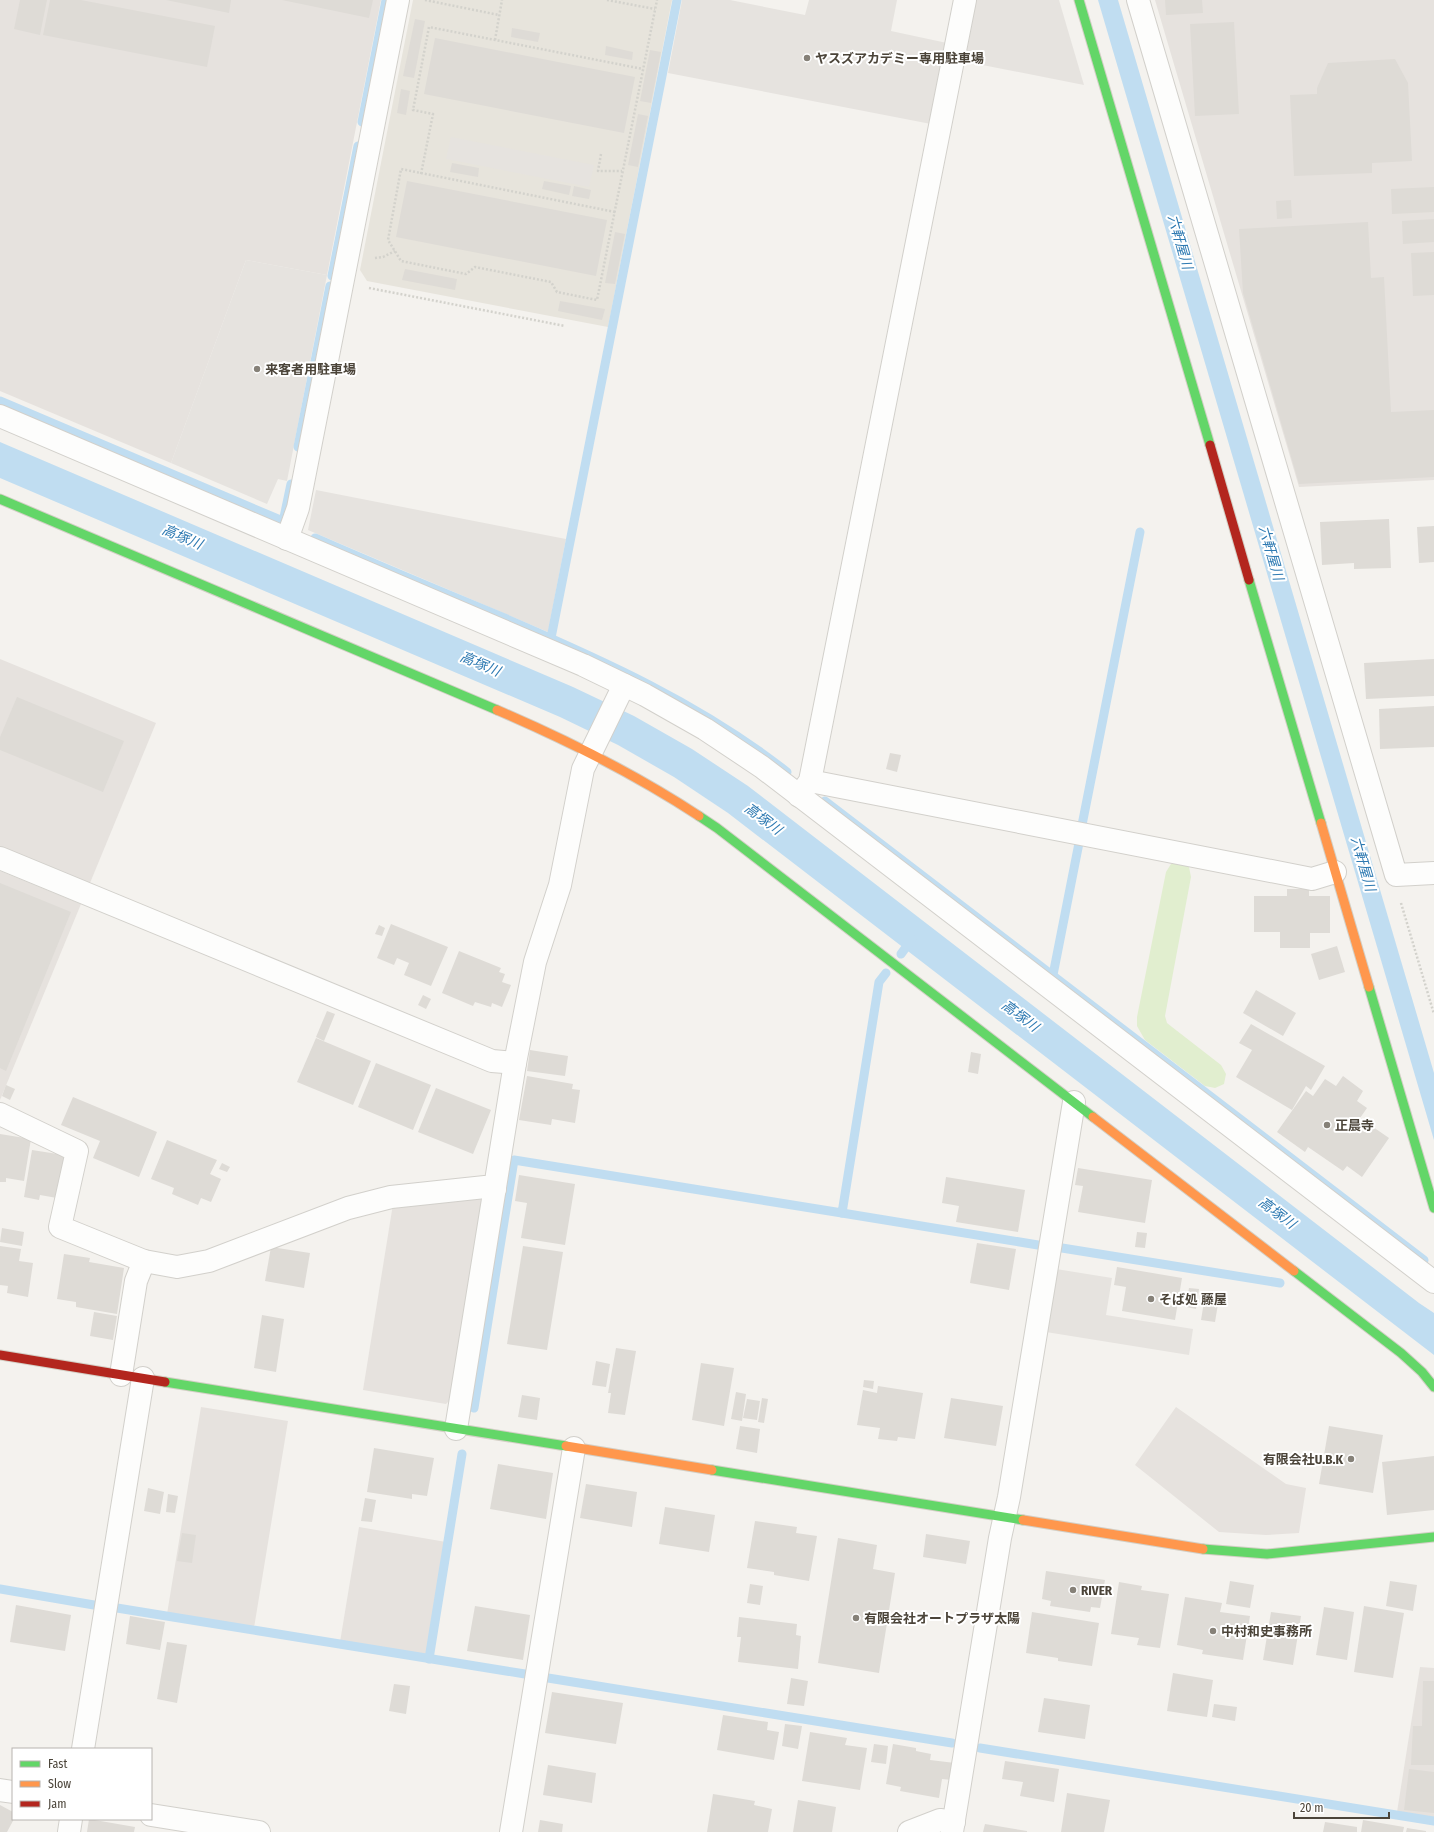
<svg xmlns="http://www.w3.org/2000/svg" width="1434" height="1832" viewBox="0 0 1434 1832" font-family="'Fira Sans Condensed','Noto Sans JP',sans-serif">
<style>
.residential{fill:#e7e4dc}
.industrial{fill:#e6e2de}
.green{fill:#e1eecf}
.parking{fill:#e6e3df}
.water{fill:#c0ddf1}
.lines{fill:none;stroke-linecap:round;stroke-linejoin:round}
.stream{stroke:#c0ddf1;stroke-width:9}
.building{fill:#dedbd6}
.street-casing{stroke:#d2d0cb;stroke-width:24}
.fast-casing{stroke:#d3cfc5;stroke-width:11}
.slow-casing{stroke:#d3cfc5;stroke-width:11}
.jam-casing{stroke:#d3cfc5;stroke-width:11}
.path{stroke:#d3d2cc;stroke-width:2.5;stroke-dasharray:2 2;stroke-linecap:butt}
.street{stroke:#fdfdfc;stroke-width:22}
.fast{stroke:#63d668;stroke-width:9}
.slow{stroke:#ff974d;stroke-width:9}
.jam{stroke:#b3261e;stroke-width:9}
.poi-dot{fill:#868178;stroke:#fff;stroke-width:1.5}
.labels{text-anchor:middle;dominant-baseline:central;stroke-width:4;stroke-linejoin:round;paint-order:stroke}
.poi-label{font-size:13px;font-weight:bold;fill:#4b4439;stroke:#fff;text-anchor:start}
.water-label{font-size:14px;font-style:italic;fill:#2e7ab2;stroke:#fff}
</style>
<rect width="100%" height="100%" fill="#f4f2ee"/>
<!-- residential -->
<polygon class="residential" points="413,0 672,0 608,327 367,281 360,270"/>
<!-- industrial -->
<g class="industrial">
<polygon points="0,0 381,0 327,275 246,260 171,463 0,391"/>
<polygon points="1155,0 1434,0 1434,480 1299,487"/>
<polygon points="0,659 156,723 90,883 0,846"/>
<polygon points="0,871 81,904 0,1100"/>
<polygon points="485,1194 451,1399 446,1404 363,1390 393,1204"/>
<polygon points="201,1407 288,1421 254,1628 167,1614"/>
<polygon points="1176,1407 1286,1484 1306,1488 1299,1533 1266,1535 1219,1532 1135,1465"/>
<polygon points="359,1527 446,1542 427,1656 340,1642"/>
<polygon points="1420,1667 1434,1668 1434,1818 1397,1812"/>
</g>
<!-- green -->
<polygon class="green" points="1180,863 1189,867 1191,877 1165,1016 1167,1023 1172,1027 1221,1065 1226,1074 1224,1084 1215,1088 1205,1086 1145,1040 1137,1026 1137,1017 1166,872 1171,864"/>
<!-- parking -->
<g class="parking">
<polygon points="682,0 730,0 805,15 809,0 897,0 891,31 947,43 931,124 668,73"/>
<polygon points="974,0 1059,0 1084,85 962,61"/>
<polygon points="451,137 594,165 589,187 446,159"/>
<polygon points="246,260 327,275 287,481 278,479 267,504 171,463"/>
<polygon points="316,490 566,539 548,632 308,530"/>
<polygon points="1056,1269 1112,1278 1106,1315 1193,1329 1189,1355 1046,1332"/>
</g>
<!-- water -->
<g class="water">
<polygon points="1098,0 1118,0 1434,1073 1434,1140"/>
<polygon points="0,442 573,687 634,716 692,749 748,786 1419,1303 1434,1313 1434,1355 728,813 674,777 618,745 560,717 0,478"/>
</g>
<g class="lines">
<!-- stream -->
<g class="stream">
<polyline points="362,122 386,0"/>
<polyline points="332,276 358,146"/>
<polyline points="0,401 285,522"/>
<polyline points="298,447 330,286"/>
<polyline points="283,522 291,484"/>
<path d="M315,538C377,565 439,591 502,617C602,660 701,704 787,772"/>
<polyline points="551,638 677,0"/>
<polyline points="825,801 1424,1260"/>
<polyline points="1082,825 1140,532"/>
<polyline points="901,954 912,939"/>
<polyline points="1053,975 1079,843"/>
<polyline points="842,1213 1038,1245"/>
<polyline points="1062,1248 1280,1283"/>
<polyline points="474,1408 514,1160 842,1213 879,982 886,973"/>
<polyline points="0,1589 94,1605"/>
<polyline points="117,1608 525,1674"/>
<polyline points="429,1659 462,1454"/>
<polyline points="548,1678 952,1743"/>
<polyline points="980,1748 1434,1821"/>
</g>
</g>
<!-- building -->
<g class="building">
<polygon points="20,0 47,0 40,35 14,29"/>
<polygon points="50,0 81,0 215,26 207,67 43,35"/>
<polygon points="166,0 231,0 229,13"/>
<polygon points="282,0 373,0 369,18"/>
<polygon points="1165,0 1202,0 1203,13 1166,15"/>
<polygon points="415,19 425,21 414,78 403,76"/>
<polygon points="1234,22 1239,114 1195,116 1190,24"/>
<polygon points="512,28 540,33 538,42 511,37"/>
<polygon points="435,38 635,77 624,133 424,94"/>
<polygon points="606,46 633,52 632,60 605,55"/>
<polygon points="650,50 661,52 651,103 640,101"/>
<polygon points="1395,59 1408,83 1412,161 1372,163 1372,173 1294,176 1290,95 1317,94 1317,88 1328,63"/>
<polygon points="401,89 410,91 406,115 397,113"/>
<polygon points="638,114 648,116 638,167 628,165"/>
<polygon points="452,163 479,168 478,177 450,172"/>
<polygon points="407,181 607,220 596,276 396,237"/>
<polygon points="544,181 571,186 569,195 542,189"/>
<polygon points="574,186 591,190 589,199 572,196"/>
<polygon points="1434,187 1434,212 1392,214 1391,189"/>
<polygon points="1291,200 1292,218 1277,219 1276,201"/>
<polygon points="1434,219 1434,242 1403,244 1402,221"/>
<polygon points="1368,222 1371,278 1384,277 1391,412 1434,410 1434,477 1299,484 1243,293 1239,229"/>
<polygon points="615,232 625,234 615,284 605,283"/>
<polygon points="1434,252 1434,295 1413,296 1411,253"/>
<polygon points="405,269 457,279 455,290 402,280"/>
<polygon points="560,301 605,309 602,320 558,311"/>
<polygon points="1389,519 1391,568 1354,569 1354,563 1322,565 1320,522"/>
<polygon points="1434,526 1434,562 1419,563 1417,527"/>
<polygon points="1434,659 1434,696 1366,699 1364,663"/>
<polygon points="17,697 124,741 103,792 0,750 0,737"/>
<polygon points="1434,706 1434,747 1380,749 1379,709"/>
<polygon points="890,753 901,755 897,772 886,769"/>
<polygon points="0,883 71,912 6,1071 0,1068"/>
<polygon points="1287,889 1309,889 1309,896 1330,896 1330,933 1310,933 1310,948 1280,948 1280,932 1254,932 1254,896 1287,896"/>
<polygon points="391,924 448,947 431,986 404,975 409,963 397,958 394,965 377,958"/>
<polygon points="379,925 385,928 382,936 375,934"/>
<polygon points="1337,946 1345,972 1319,980 1311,954"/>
<polygon points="459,951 501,968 499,972 505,974 502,982 511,985 502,1007 492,1003 491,1007 475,1002 473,1006 442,993"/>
<polygon points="1256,990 1296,1013 1283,1036 1243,1013"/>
<polygon points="423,995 431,999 426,1009 418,1005"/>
<polygon points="327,1011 335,1014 324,1041 316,1037"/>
<polygon points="1251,1024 1325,1066 1311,1090 1306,1086 1292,1110 1236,1077 1252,1050 1239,1043"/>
<polygon points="316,1038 371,1061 353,1105 297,1082"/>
<polygon points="530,1050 568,1056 565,1076 527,1071"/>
<polygon points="971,1052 981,1054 978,1074 968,1072"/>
<polygon points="376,1063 431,1085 413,1130 358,1107"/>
<polygon points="527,1076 573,1084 572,1089 580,1090 575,1123 552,1119 551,1125 519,1120"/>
<polygon points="1343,1076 1363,1091 1357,1101 1367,1108 1360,1118 1389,1138 1362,1177 1347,1166 1343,1171 1308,1147 1305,1152 1277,1132 1306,1091 1313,1096 1325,1079 1336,1086"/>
<polygon points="6,1085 15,1089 10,1100 2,1096"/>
<polygon points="436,1088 491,1110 473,1154 418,1132"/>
<polygon points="73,1097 157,1132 139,1177 93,1158 100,1141 61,1125"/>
<polygon points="0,1134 31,1139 24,1181 6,1178 6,1182 0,1182"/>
<polygon points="167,1140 217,1160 210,1174 221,1179 211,1202 201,1198 198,1205 172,1194 174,1188 151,1179"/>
<polygon points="32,1150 64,1155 57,1198 40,1195 39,1200 24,1197"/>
<polygon points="222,1163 230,1167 227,1172 219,1169"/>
<polygon points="1078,1168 1152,1180 1145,1223 1078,1212 1083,1186 1075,1185"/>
<polygon points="519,1175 575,1184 565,1245 521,1238 527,1203 515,1201"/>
<polygon points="946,1177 1025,1190 1018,1232 956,1222 959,1206 942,1203"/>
<polygon points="2,1228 24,1232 22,1246 0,1242"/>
<polygon points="1137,1232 1147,1233 1145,1248 1135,1247"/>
<polygon points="977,1243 1016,1249 1009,1290 970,1283"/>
<polygon points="0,1246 21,1249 19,1261 33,1263 28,1297 7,1293 8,1286 0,1285"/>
<polygon points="523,1246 563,1252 547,1350 507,1344"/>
<polygon points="271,1247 310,1253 304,1288 265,1281"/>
<polygon points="64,1254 90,1258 89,1262 124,1268 117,1314 76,1307 76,1302 57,1299"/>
<polygon points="1117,1267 1182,1278 1175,1320 1122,1311 1126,1287 1114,1285"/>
<polygon points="1189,1288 1199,1289 1196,1309 1186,1307"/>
<polygon points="1205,1296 1219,1298 1215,1322 1201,1320"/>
<polygon points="94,1312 117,1316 113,1340 90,1336"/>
<polygon points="262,1315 284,1319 276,1372 254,1368"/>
<polygon points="616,1348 636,1351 625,1415 608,1413 611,1393 608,1393"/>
<polygon points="596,1361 610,1364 606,1387 592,1385"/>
<polygon points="701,1363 734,1368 724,1426 692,1420"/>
<polygon points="864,1380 874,1381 873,1389 863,1387"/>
<polygon points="878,1386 923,1393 915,1439 898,1437 897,1441 878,1439 880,1428 857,1425 863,1390 877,1393"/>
<polygon points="736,1392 746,1394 742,1421 731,1419"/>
<polygon points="522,1395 540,1398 537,1420 518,1417"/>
<polygon points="762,1398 768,1399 764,1423 758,1422"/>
<polygon points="951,1398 1003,1406 996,1446 944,1438"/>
<polygon points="747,1399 760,1401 757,1420 743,1418"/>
<polygon points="740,1426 760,1429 757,1453 736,1449"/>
<polygon points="1329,1426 1383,1435 1373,1493 1319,1484"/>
<polygon points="374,1448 434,1458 427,1496 412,1494 412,1499 367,1492"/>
<polygon points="1434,1456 1434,1510 1387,1515 1382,1462"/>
<polygon points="498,1464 553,1473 546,1519 490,1509"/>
<polygon points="586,1484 637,1492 632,1527 580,1518"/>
<polygon points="148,1488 164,1492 160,1514 144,1511"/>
<polygon points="168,1494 178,1496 175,1513 166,1512"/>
<polygon points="365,1498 376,1500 372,1522 361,1521"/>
<polygon points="665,1507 715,1515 709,1552 659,1544"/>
<polygon points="755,1521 797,1527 796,1533 817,1536 809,1581 774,1575 774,1572 747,1568"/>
<polygon points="182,1533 196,1535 192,1563 177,1561"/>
<polygon points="926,1534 970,1541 966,1564 923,1557"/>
<polygon points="838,1538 877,1545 873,1569 895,1573 879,1673 818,1663"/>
<polygon points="1046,1571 1105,1580 1100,1608 1091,1607 1090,1612 1050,1606 1051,1601 1042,1599"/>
<polygon points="1230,1581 1254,1585 1250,1608 1226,1604"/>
<polygon points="1390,1581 1417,1585 1413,1611 1386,1606"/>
<polygon points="1119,1582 1142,1586 1141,1590 1169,1594 1160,1648 1137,1645 1139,1638 1111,1634"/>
<polygon points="750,1584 763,1586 760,1605 747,1603"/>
<polygon points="1185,1597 1222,1603 1220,1612 1250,1616 1243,1660 1202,1654 1203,1650 1177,1645"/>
<polygon points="16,1605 71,1615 65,1651 10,1642"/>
<polygon points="475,1606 530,1615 523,1660 467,1651"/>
<polygon points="1364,1606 1404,1613 1393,1678 1354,1672"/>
<polygon points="1324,1607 1354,1612 1347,1660 1316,1655"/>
<polygon points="1032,1612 1099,1623 1092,1666 1058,1661 1058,1658 1026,1653"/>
<polygon points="1271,1612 1301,1616 1293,1665 1263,1660"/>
<polygon points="130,1616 165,1622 160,1650 126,1644"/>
<polygon points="739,1617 797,1624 796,1635 801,1636 798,1669 738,1662 741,1637 737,1637"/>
<polygon points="167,1642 187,1645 177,1703 157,1699"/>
<polygon points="1173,1673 1213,1680 1207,1717 1167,1711"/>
<polygon points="791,1678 808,1681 804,1706 787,1704"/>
<polygon points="1423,1681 1434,1681 1434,1765 1411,1765 1413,1726 1422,1726"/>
<polygon points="394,1684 410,1686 406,1714 389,1711"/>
<polygon points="552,1692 623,1703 616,1744 545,1733"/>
<polygon points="1044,1698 1090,1705 1085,1739 1038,1732"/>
<polygon points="1214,1704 1237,1707 1235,1721 1212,1717"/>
<polygon points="723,1715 768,1722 767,1730 779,1732 774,1760 717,1750"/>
<polygon points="785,1724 802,1726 798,1749 782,1746"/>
<polygon points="810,1732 847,1738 845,1745 867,1748 860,1790 802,1781"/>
<polygon points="874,1744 888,1746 886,1764 871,1762"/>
<polygon points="893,1744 916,1748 916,1751 931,1754 930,1760 955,1763 952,1780 942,1779 939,1798 900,1791 901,1787 886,1784"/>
<polygon points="1005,1761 1059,1769 1054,1802 1020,1796 1023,1782 1002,1779"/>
<polygon points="548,1765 596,1773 592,1803 543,1795"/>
<polygon points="1409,1769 1434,1772 1434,1813 1404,1810"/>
<polygon points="1067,1793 1110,1800 1104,1832 1061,1832"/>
<polygon points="713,1794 755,1801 754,1805 772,1809 768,1832 707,1832"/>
<polygon points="798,1800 836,1807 832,1832 793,1832"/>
<polygon points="0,1805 13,1812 14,1819 7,1832 0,1832"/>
<polygon points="89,1819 135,1827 134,1832 87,1832"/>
<polygon points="540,1820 563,1824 562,1832 538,1832"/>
<polygon points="1363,1820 1404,1827 1403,1832 1361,1832"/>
<polygon points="1325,1822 1357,1827 1357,1832 1323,1832"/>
<polygon points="985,1824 1027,1831 1027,1832 983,1832"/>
<polygon points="1407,1828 1426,1831 1426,1832 1406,1832"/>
</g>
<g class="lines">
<defs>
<g id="street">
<polyline points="1138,0 1396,875 1434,873"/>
<polyline points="0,416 583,665 645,695 705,729 762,767 1434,1282"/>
<polyline points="287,539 298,508 398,0"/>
<polyline points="810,781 1312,879 1335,872"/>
<polyline points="799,796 810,781 965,0"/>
<polyline points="0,858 492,1061 515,1063"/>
<polyline points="0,1114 77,1151 60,1227 144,1261 177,1267 209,1261 348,1208 391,1197 485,1187 495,1189"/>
<polyline points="121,1375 136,1281 144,1261"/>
<polyline points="456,1429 515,1063 535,962 560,885 583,769 624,685"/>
<polyline points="83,1749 143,1378"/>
<polyline points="0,1790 13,1792"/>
<polyline points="151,1815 259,1832"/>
<polyline points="69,1832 71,1819"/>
<polyline points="511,1832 574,1448"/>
<polyline points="909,1832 940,1820 954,1822"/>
<polyline points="952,1832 1000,1538 1009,1497 1074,1102"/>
</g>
<g id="fast">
<polyline points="1079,0 1210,445"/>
<polyline points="0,499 497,710"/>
<polyline points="1249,580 1321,823"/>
<polyline points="699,816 717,828 1093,1117"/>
<polyline points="1369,987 1434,1208"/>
<polyline points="1294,1271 1401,1353 1422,1372 1434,1387"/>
<polyline points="165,1382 566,1446"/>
<polyline points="712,1470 1023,1520"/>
<polyline points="1203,1549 1267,1554 1434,1537"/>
</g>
<g id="slow">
<path d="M497,710C567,740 635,774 699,816"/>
<polyline points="1321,823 1369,987"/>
<polyline points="1093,1117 1294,1271"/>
<polyline points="566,1446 712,1470"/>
<polyline points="1023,1520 1203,1549"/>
</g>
<g id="jam">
<polyline points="1210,445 1249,580"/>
<polyline points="0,1355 165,1382"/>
</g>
</defs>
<!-- street casing -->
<use href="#street" class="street-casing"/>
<!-- fast casing -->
<use href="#fast" class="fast-casing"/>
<!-- slow casing -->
<use href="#slow" class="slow-casing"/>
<!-- jam casing -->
<use href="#jam" class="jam-casing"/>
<!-- path -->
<g class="path">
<polyline points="425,0 499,15"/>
<polyline points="607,0 655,9"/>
<polyline points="495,40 502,0"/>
<polyline points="601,154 598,171 622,171"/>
<polyline points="421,174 433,114 413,110 429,27 643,69"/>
<path d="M615,212L401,169L388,240L401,261L466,274L475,267L551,282L557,292L597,300C617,200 637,100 657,0"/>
<polyline points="375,258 383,257 395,251"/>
<polyline points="369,288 565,326"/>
<polyline points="1401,903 1434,1014"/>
</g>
<!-- street -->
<use href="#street" class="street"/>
<!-- fast -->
<use href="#fast" class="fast"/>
<!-- slow -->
<use href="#slow" class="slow"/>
<!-- jam -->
<use href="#jam" class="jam"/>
</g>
<!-- markers -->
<g class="poi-dot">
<circle cx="807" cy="58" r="4"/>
<circle cx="257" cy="369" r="4"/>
<circle cx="1327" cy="1125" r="4"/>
<circle cx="1151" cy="1299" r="4"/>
<circle cx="1351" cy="1459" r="4"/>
<circle cx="1073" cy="1590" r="4"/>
<circle cx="856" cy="1618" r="4"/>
<circle cx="1213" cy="1631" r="4"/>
</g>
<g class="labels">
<!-- poi labels -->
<g class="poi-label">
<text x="815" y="58">ヤスズアカデミー専用駐車場</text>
<text x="265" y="369">来客者用駐車場</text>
<text x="1335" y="1125">正晨寺</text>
<text x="1159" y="1299">そば処 藤屋</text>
<text x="1343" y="1459" text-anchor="end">有限会社U.B.K</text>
<text x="1081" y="1590">RIVER</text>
<text x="864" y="1618">有限会社オートプラザ太陽</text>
<text x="1221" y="1631">中村和史事務所</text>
</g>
<!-- water labels -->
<g class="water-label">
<text transform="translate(1180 242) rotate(74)">六軒屋川</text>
<text transform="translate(182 537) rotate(23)">高塚川</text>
<text transform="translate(1271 553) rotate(74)">六軒屋川</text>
<text transform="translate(480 664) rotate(23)">高塚川</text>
<text transform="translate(763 819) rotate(37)">高塚川</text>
<text transform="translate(1363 864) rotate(74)">六軒屋川</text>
<text transform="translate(1020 1016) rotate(37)">高塚川</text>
<text transform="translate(1277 1213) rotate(37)">高塚川</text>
</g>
</g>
<!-- legend -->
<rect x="12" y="1748" width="140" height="72" fill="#ffffff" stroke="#b7b4b0"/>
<rect x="20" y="1761" width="20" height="6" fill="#63d668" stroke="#b7b4b0"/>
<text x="48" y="1768" font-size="12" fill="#4b4439">Fast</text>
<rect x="20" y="1781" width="20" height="6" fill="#ff974d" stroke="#b7b4b0"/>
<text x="48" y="1788" font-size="12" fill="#4b4439">Slow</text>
<rect x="20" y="1801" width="20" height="6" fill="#b3261e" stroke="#b7b4b0"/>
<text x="48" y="1808" font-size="12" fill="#4b4439">Jam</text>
<!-- scale -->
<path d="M1294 1812v6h95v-6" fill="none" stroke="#4b4439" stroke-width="2"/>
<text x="1300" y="1812" font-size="12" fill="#4b4439" stroke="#ffffff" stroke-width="3" paint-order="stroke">20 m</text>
</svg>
